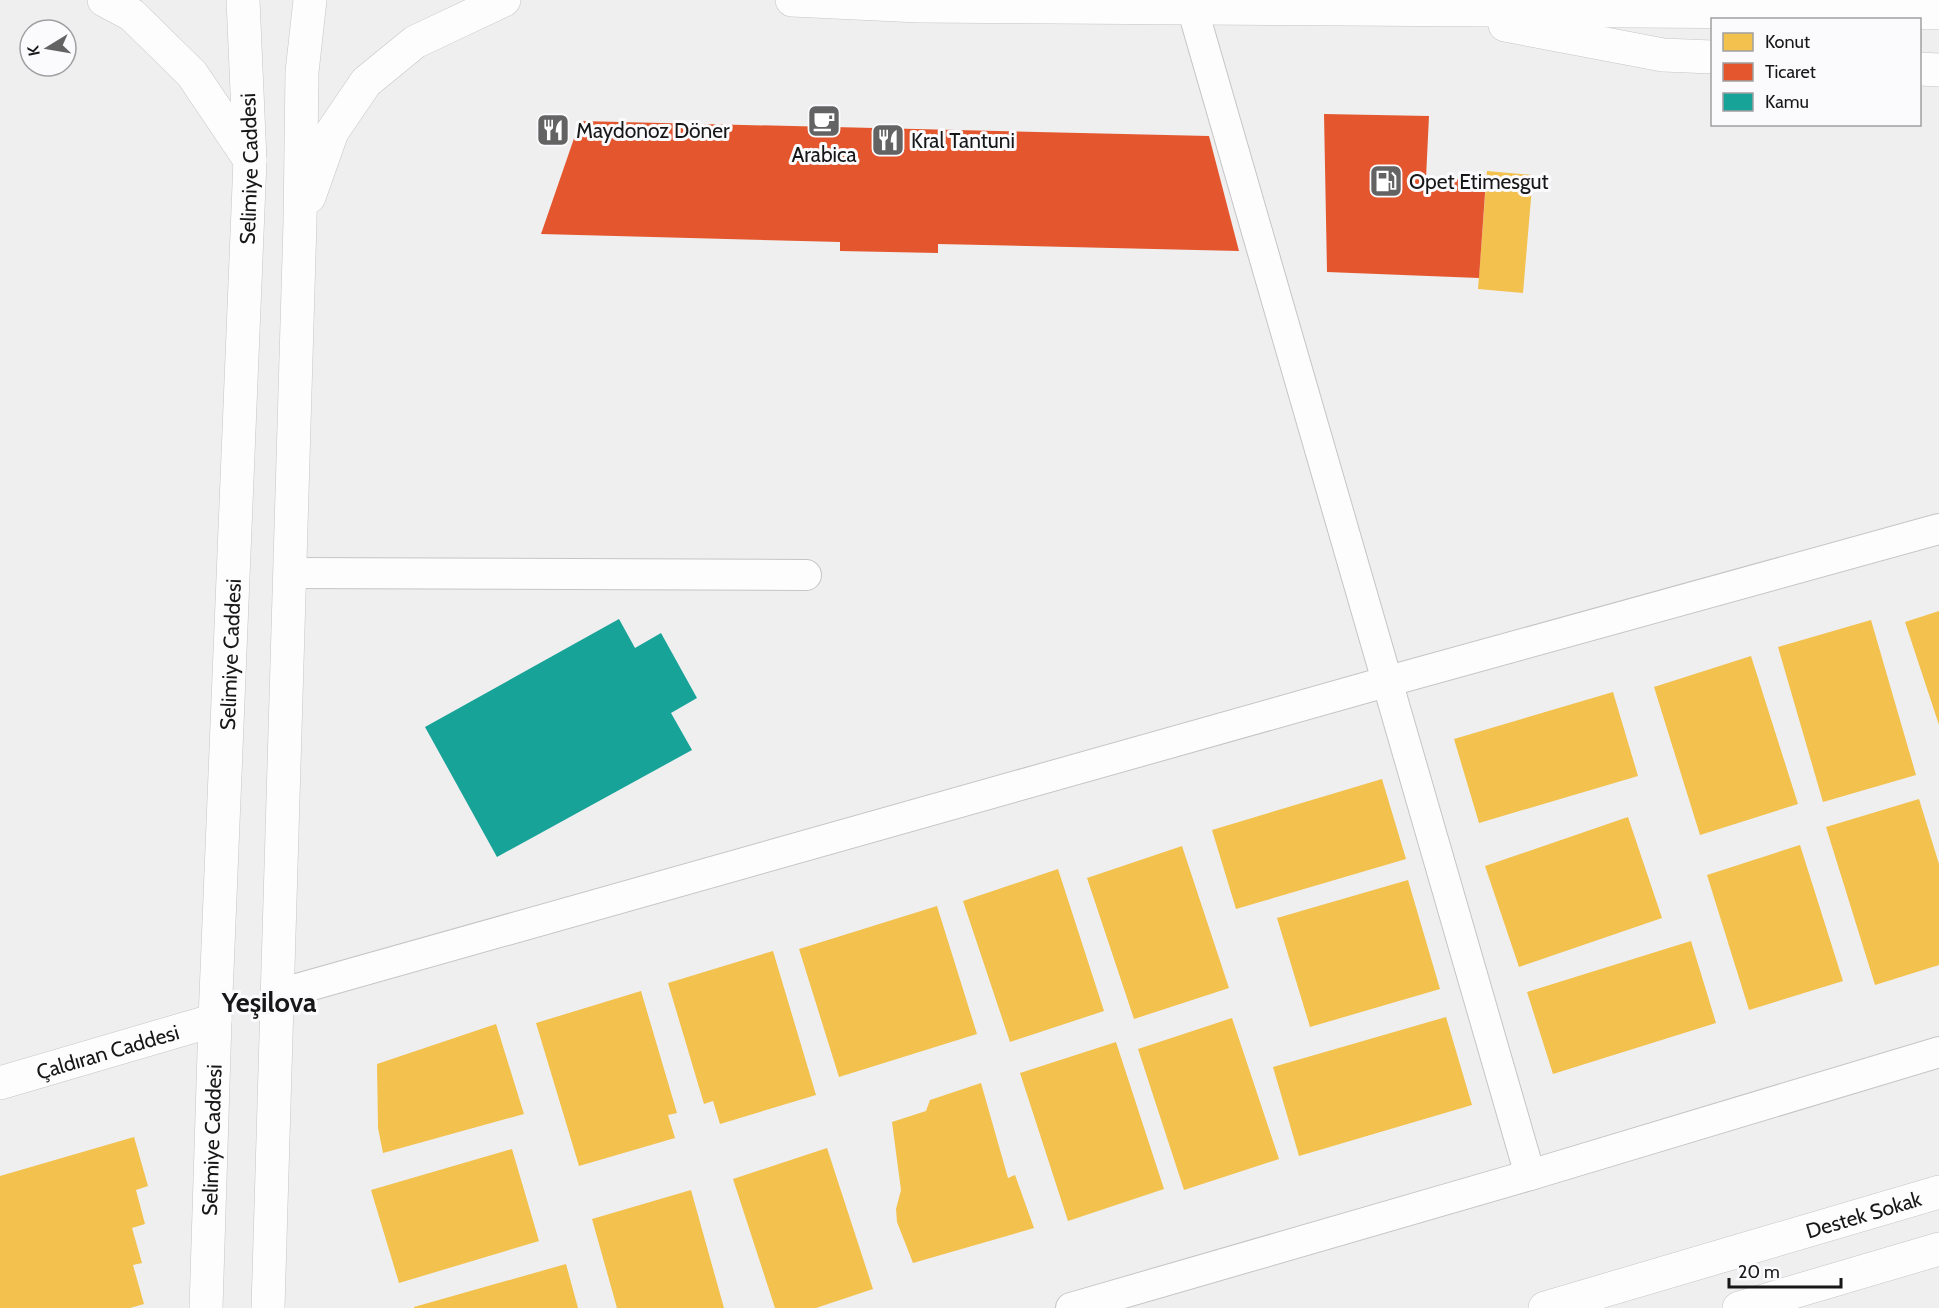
<svg xmlns="http://www.w3.org/2000/svg" width="1939" height="1308" viewBox="0 0 1939 1308" font-family="Cabin,sans-serif">
<style>
.homes{fill:#f2c14e}
.shops{fill:#e4572e}
.public{fill:#17a398}
.lines{fill:none;stroke-linecap:round;stroke-linejoin:round}
.street-casing{stroke:#c5c5c6;stroke-width:32}
.secondary-casing{stroke:#c5c5c6;stroke-width:34}
.street{stroke:#fdfdfd;stroke-width:30}
.secondary{stroke:#fdfdfd;stroke-width:33}
.labels{text-anchor:middle;dominant-baseline:central;stroke-width:6;stroke-linejoin:round;paint-order:stroke}
.poi-label{font-size:21px;fill:#171718;stroke:#fbfbfe;text-anchor:start}
.street-label{font-size:21px;fill:#171718;stroke:#fbfbfe}
.district-label{font-size:27px;font-weight:bold;fill:#171718;stroke:#fbfbfe}
</style>
<rect width="100%" height="100%" fill="#efeff0"/>
<!-- homes -->
<g class="homes">
<polygon points="1487,171 1533,175 1523,293 1478,289"/>
<polygon points="1939,611 1939,725 1905,622"/>
<polygon points="1871,620 1916,775 1823,802 1778,647"/>
<polygon points="1751,656 1798,804 1700,835 1654,687"/>
<polygon points="1613,692 1638,776 1479,823 1454,739"/>
<polygon points="1382,779 1406,859 1236,909 1212,830"/>
<polygon points="1919,799 1939,864 1939,965 1875,985 1826,827"/>
<polygon points="1628,817 1662,918 1519,967 1485,866"/>
<polygon points="1800,845 1843,981 1749,1010 1707,875"/>
<polygon points="1182,846 1229,988 1134,1019 1087,878"/>
<polygon points="1058,869 1104,1011 1010,1042 963,901"/>
<polygon points="1408,880 1440,989 1310,1027 1277,918"/>
<polygon points="937,906 977,1034 839,1077 799,949"/>
<polygon points="1691,941 1716,1023 1553,1074 1527,992"/>
<polygon points="773,951 816,1095 720,1124 713,1101 704,1104 668,983"/>
<polygon points="641,991 677,1113 668,1115 675,1138 579,1166 536,1023"/>
<polygon points="1446,1017 1472,1105 1299,1156 1273,1067"/>
<polygon points="1232,1018 1279,1159 1184,1190 1138,1049"/>
<polygon points="496,1024 524,1114 383,1153 378,1128 377,1064"/>
<polygon points="1116,1042 1164,1189 1068,1221 1020,1073"/>
<polygon points="981,1083 1008,1178 1015,1175 1034,1228 913,1263 897,1222 896,1209 901,1190 892,1122 926,1111 930,1100"/>
<polygon points="134,1137 148,1186 136,1190 145,1224 132,1228 142,1263 133,1265 144,1304 130,1308 0,1308 0,1176"/>
<polygon points="827,1148 873,1289 816,1308 775,1308 733,1179"/>
<polygon points="512,1149 539,1241 399,1283 371,1190"/>
<polygon points="691,1190 724,1308 617,1308 592,1219"/>
<polygon points="566,1264 578,1308 414,1308 414,1307"/>
</g>
<!-- shops -->
<g class="shops">
<polygon points="1324,114 1429,116 1426,178 1486,180 1479,278 1327,272"/>
<polygon points="580,121 1209,136 1239,251 938,244 938,253 840,251 840,242 541,234"/>
</g>
<!-- public -->
<polygon class="public" points="619,619 635,648 661,633 697,698 671,713 692,750 497,857 425,727"/>
<g class="lines">
<defs>
<g id="street">
<polyline points="1192,7 1530,1175"/>
<polyline points="289,573 806,575"/>
<polyline points="276,995 1389,681 1939,529"/>
<polyline points="1071,1308 1530,1175 1939,1052"/>
</g>
<g id="secondary">
<polyline points="104,0 132,15 192,74 250,160"/>
<polyline points="792,0 919,6 1939,13"/>
<polyline points="1505,25 1663,55 1712,57"/>
<polyline points="1920,69 1939,70"/>
<polyline points="309,197 332,132 366,82 415,42 504,0"/>
<path id="s1" d="M0,1083L215,1020"/>
<path id="s2" d="M206,1308L215,1020L250,160L243,0"/>
<polyline points="268,1308 300,222 302,72 310,0"/>
<path id="s3" d="M1545,1308L1939,1192"/>
<polyline points="1739,1308 1939,1249"/>
</g>
</defs>
<!-- street casing -->
<use href="#street" class="street-casing"/>
<!-- secondary casing -->
<use href="#secondary" class="secondary-casing"/>
<!-- street -->
<use href="#street" class="street"/>
<!-- secondary -->
<use href="#secondary" class="secondary"/>
</g>
<!-- icons -->
<defs>
<symbol id="cafe-square" viewBox="-11 -11 22 22"><rect x="-9" y="-9" width="18" height="18" rx="4" fill="#636364" stroke="#fbfbfe"/><path d="M-5.5-4.5H6V0H3Q3 3.5 0 3.5H-2.5Q-5.5 3.5-5.5 0ZM3-3.2v2h1.7v-2ZM-6 4.5H4V6H-6Z" fill="#fff"/></symbol>
<symbol id="restaurant-square" viewBox="-11 -11 22 22"><rect x="-9" y="-9" width="18" height="18" rx="4" fill="#636364" stroke="#fbfbfe"/><path d="M-5-6h1v4h1v-4h1v4h1v-4h1v5L-1.5 .5V6h-2V.5L-5-1ZM5-6V6H3V1.5H1.5Q1.5-4 5-6Z" fill="#fff"/></symbol>
<symbol id="fuel-square" viewBox="-11 -11 22 22"><rect x="-9" y="-9" width="18" height="18" rx="4" fill="#636364" stroke="#fbfbfe"/><path d="M-5.5-6h7V0h2V4h1.3V-2.5L3-4.5l.8-.8L6-3V5H2.5V1h-1V6h-7ZM-4.2-4.7v3.2H.2V-4.7Z" fill="#fff"/></symbol>
</defs>
<g fill-rule="evenodd">
<use href="#cafe-square" x="805" y="102" width="38" height="38"/>
<use href="#restaurant-square" x="534" y="111" width="38" height="38"/>
<use href="#restaurant-square" x="869" y="121" width="38" height="38"/>
<use href="#fuel-square" x="1367" y="162" width="38" height="38"/>
</g>
<g class="labels">
<!-- poi labels -->
<g class="poi-label">
<text x="576" y="130">Maydonoz Döner</text>
<text x="911" y="140">Kral Tantuni</text>
<text x="824" y="154" text-anchor="middle">Arabica</text>
<text x="1409" y="181">Opet Etimesgut</text>
</g>
<!-- street labels -->
<g class="street-label">
<text stroke="none"><textPath href="#s2" startOffset="1140">Selimiye Caddesi</textPath></text>
<text stroke="none"><textPath href="#s2" startOffset="654">Selimiye Caddesi</textPath></text>
<text stroke="none"><textPath href="#s1" startOffset="112">Çaldıran Caddesi</textPath></text>
<text stroke="none"><textPath href="#s2" startOffset="168">Selimiye Caddesi</textPath></text>
<text stroke="none"><textPath href="#s3" startOffset="332">Destek Sokak</textPath></text>
</g>
<!-- district labels -->
<g class="district-label">
<text x="269" y="1002">Yeşilova</text>
</g>
</g>
<!-- legend -->
<rect x="1711" y="18" width="210" height="108" fill="#fbfbfe" stroke="#a0a0a2" stroke-width="1.5"/>
<rect x="1723" y="33" width="30" height="18" fill="#f2c14e" stroke="#a0a0a2" stroke-width="1.5"/>
<text x="1765" y="48" font-size="18" fill="#171718">Konut</text>
<rect x="1723" y="63" width="30" height="18" fill="#e4572e" stroke="#a0a0a2" stroke-width="1.5"/>
<text x="1765" y="78" font-size="18" fill="#171718">Ticaret</text>
<rect x="1723" y="93" width="30" height="18" fill="#17a398" stroke="#a0a0a2" stroke-width="1.5"/>
<text x="1765" y="108" font-size="18" fill="#171718">Kamu</text>
<!-- north arrow -->
<g transform="translate(48 48) rotate(259)"><circle r="28" fill="#fbfbfe" stroke="#a0a0a2" stroke-width="1.5"/>
<path d="M0-4.5L10 22L0 15L-10 22Z" fill="#636364"/>
<text y="-9" font-size="16" font-weight="bold" text-anchor="middle" fill="#171718">K</text>
</g>
<!-- scale -->
<path d="M1729 1278v9h112v-9" fill="none" stroke="#171718" stroke-width="3"/>
<text x="1738" y="1278" font-size="18" fill="#171718" stroke="#fbfbfe" stroke-width="4.5" paint-order="stroke">20 m</text>
</svg>
